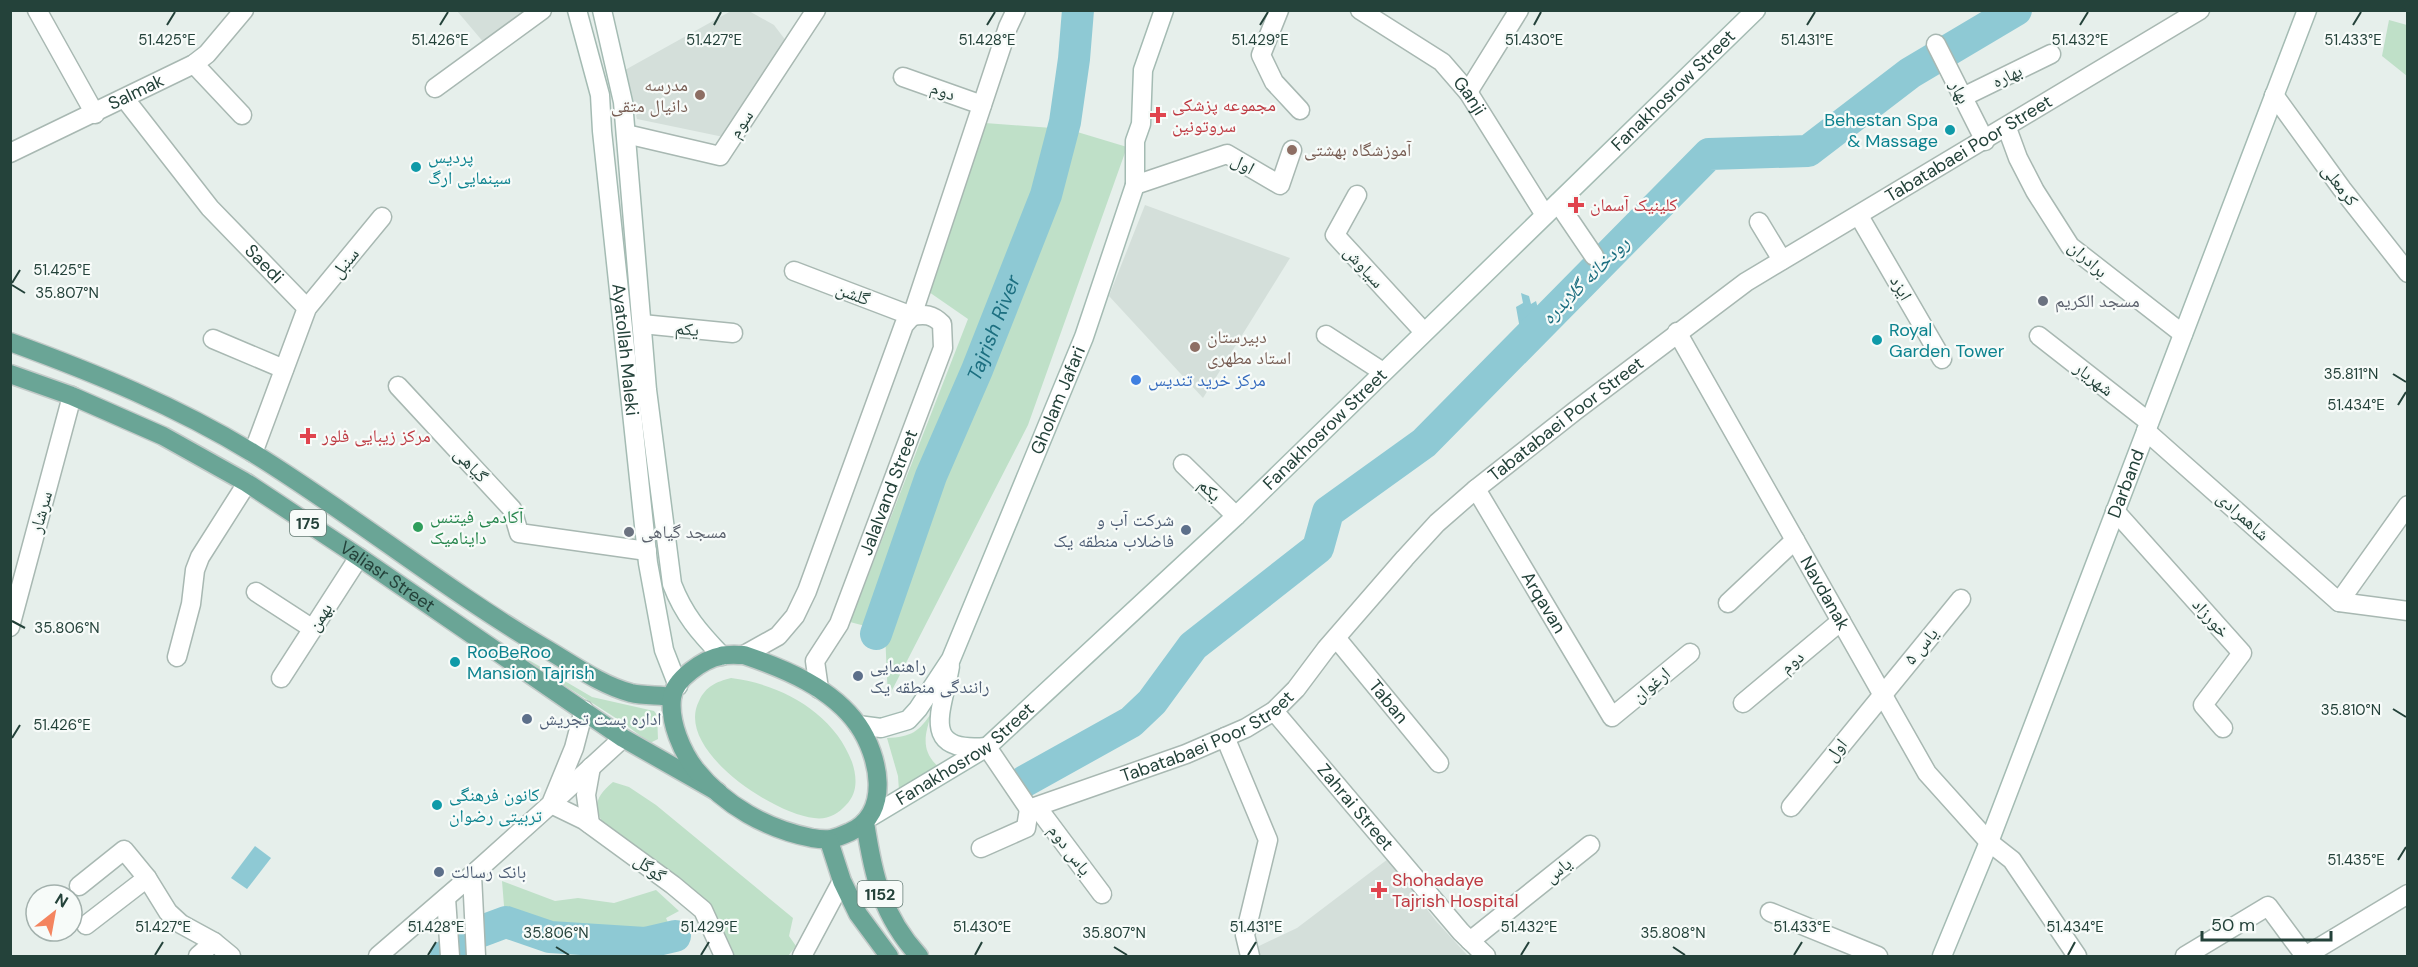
<svg xmlns="http://www.w3.org/2000/svg" width="2418" height="967" viewBox="0 0 2418 967" font-family="'DM Sans','Noto Naskh Arabic',sans-serif">
<style>
.built{fill:#d4dfda}
.green{fill:#bfe0c8}
.water{fill:#8ec9d4}
.lines{fill:none;stroke-linecap:round;stroke-linejoin:round}
.river{stroke:#8ec9d4;stroke-width:32}
.street-casing{stroke:#a8b8b2;stroke-width:21}
.secondary-casing{stroke:#a4bbb3;stroke-width:21}
.primary-casing{stroke:#c2cac8;stroke-width:21}
.street{stroke:#fff;stroke-width:18}
.secondary{stroke:#fff;stroke-width:18}
.primary{stroke:#6aa596;stroke-width:18}
.ticks{fill:none;stroke:#24423a;stroke-width:2}
.education-dot{fill:#8d6e63;stroke:#f7fbf9;stroke-width:2}
.health-dot{fill:#e0444e;stroke:#f7fbf9;stroke-width:2}
.culture-dot{fill:#0f9aa8;stroke:#f7fbf9;stroke-width:2}
.worship-dot{fill:#6b7280;stroke:#f7fbf9;stroke-width:2}
.shop-dot{fill:#3f7fe0;stroke:#f7fbf9;stroke-width:2}
.leisure-dot{fill:#2e9e5b;stroke:#f7fbf9;stroke-width:2}
.service-dot{fill:#5c6f8a;stroke:#f7fbf9;stroke-width:2}
.labels{text-anchor:middle;dominant-baseline:central;stroke-width:4.5;stroke-linejoin:round;paint-order:stroke}
.shield{fill:#f7fbf9;stroke:#637a73;stroke-width:1.5}
.shield-label{font-size:16px;font-weight:bold;fill:#24423a}
.street-label{font-size:18px;fill:#24423a;stroke:#f7fbf9}
.education-label{font-size:18px;fill:#785e54;stroke:#f7fbf9;text-anchor:start}
.health-label{font-size:18px;fill:#be3a42;stroke:#f7fbf9;text-anchor:start}
.culture-label{font-size:18px;fill:#0d838f;stroke:#f7fbf9;text-anchor:start}
.worship-label{font-size:18px;fill:#5b616d;stroke:#f7fbf9;text-anchor:start}
.shop-label{font-size:18px;fill:#366cbe;stroke:#f7fbf9;text-anchor:start}
.leisure-label{font-size:18px;fill:#27864d;stroke:#f7fbf9;text-anchor:start}
.service-label{font-size:18px;fill:#4e5e75;stroke:#f7fbf9;text-anchor:start}
.water-label{font-size:20px;font-style:italic;fill:#1c6f80;stroke:#f7fbf9}
.ticks-label{font-size:15px;text-anchor:middle;fill:#24423a;stroke:#f7fbf9;stroke-width:4.5;stroke-linejoin:round;paint-order:stroke}
</style>
<rect width="100%" height="100%" fill="#e6efeb"/>
<!-- built -->
<g class="built">
<polygon points="457,11 533,11 485,44"/>
<polygon points="731,11 749,11 774,25 796,54 738,140 637,119 625,70"/>
<polygon points="1145,205 1290,258 1203,398 1109,296"/>
<polygon points="1388,859 1436,921 1468,956 1258,956 1259,946 1297,928"/>
</g>
<!-- green -->
<g class="green">
<polygon points="2389,20 2407,25 2407,76 2382,56"/>
<polygon points="985,123 1052,128 1040,184 869,627 850,622 968,319 929,292"/>
<polygon points="1074,131 1127,147 1028,425 888,698 885,633 942,467 993,350"/>
<polygon points="510,649 592,697 654,711 657,715 658,739 650,743 622,722 514,653"/>
<path d="M731,678C781,684 834,713 852,762C857,777 858,793 846,805C838,814 827,820 814,818C773,814 674,749 699,701C706,686 716,682 731,678Z"/>
<path d="M932,712C924,737 920,752 942,770L899,791L898,776L887,738C911,737 919,732 932,712Z"/>
<path d="M613,782L629,787L656,805L793,918L789,936L796,946L788,956H730L715,919L605,827C593,807 594,798 613,782Z"/>
<polygon points="502,881 555,901 578,898 614,903 656,890 679,911 666,918 672,932 650,939 613,938 554,933 505,918"/>
</g>
<!-- water -->
<g class="water">
<polygon points="1521,293 1529,296 1531,304 1536,301 1539,312 1520,329 1516,307 1523,303"/>
<polygon points="255,846 271,858 247,889 231,878"/>
</g>
<g class="lines">
<!-- river -->
<g class="river">
<path id="s1" d="M876,634L931,476L977,370L1046,195L1065,122L1074,59L1078,10"/>
<polyline points="1025,781 1131,722 1152,702 1193,646 1318,548 1328,512 1424,443 1709,154 1808,151 1910,73 2016,10"/>
<polyline points="446,956 471,935 506,922 550,937 645,943 675,936"/>
</g>
<defs>
<g id="street">
<polyline points="37,10 95,114"/>
<polyline points="1279,10 1261,55 1274,82 1300,110"/>
<path id="s2" d="M1360,10L1442,62L1468,92L1545,215"/>
<polyline points="1936,44 1985,141"/>
<polyline points="194,64 242,115"/>
<polyline points="903,77 982,105"/>
<polyline points="435,88 542,10"/>
<polyline points="1468,92 1519,10"/>
<polyline points="2274,95 2342,189 2408,273"/>
<polyline points="1963,97 2051,54"/>
<path id="s3" d="M125,99L210,208L307,308"/>
<polyline points="2007,128 2018,158 2035,191 2070,246 2183,334"/>
<polyline points="626,134 720,156 816,10"/>
<path id="s4" d="M10,153L194,64L207,54L244,10"/>
<polyline points="1135,185 1227,154 1280,185 1292,150"/>
<polyline points="1357,195 1335,235 1424,332"/>
<polyline points="1558,203 1594,256"/>
<polyline points="1859,216 1942,359"/>
<polyline points="1759,222 1782,260"/>
<polyline points="794,271 912,316"/>
<polyline points="642,324 733,333"/>
<path id="s5" d="M1677,332L1927,773L1989,842L2012,860L2077,956"/>
<polyline points="1326,335 1383,372"/>
<polyline points="2039,336 2149,422"/>
<polyline points="213,339 284,369"/>
<polyline points="398,386 512,509 519,533 647,551"/>
<polyline points="2146,431 2339,602 2408,505"/>
<polyline points="253,453 307,308 382,217"/>
<polyline points="1183,464 1236,516"/>
<path id="s6" d="M1476,489L1612,717L1690,653"/>
<polyline points="2115,511 2242,653 2203,705 2223,728"/>
<polyline points="256,592 313,629"/>
<polyline points="2339,602 2408,611"/>
<polyline points="1728,603 1795,540"/>
<polyline points="10,627 72,396"/>
<path id="s7" d="M1337,639L1439,763"/>
<polyline points="744,655 778,636 795,616 807,591 904,325 912,316 1008,27 1016,10"/>
<polyline points="177,657 191,604 195,570 200,557 247,483"/>
<polyline points="281,678 359,557"/>
<path id="s8" d="M819,689L815,661L839,624L943,348L942,324C932,314 925,314 912,316"/>
<polyline points="1743,703 1841,621"/>
<path id="s9" d="M1274,711L1461,932L1486,956"/>
<polyline points="1225,737 1268,840 1245,935 1250,956"/>
<polyline points="623,738 551,804 584,820 673,885 703,910 724,956"/>
<path id="s10" d="M987,747L1029,809L1186,754L1246,728L1274,711L1296,689L1326,649L1405,558L1437,523L1476,489L1575,411L1746,282L2200,10"/>
<polyline points="1037,807 1102,894"/>
<polyline points="1791,807 1961,599"/>
<polyline points="590,824 586,795 591,767"/>
<polyline points="981,848 1026,828 1029,809"/>
<polyline points="472,875 476,956"/>
<polyline points="79,886 124,850 147,878 168,912 181,924 214,942 231,956"/>
<polyline points="446,898 450,956"/>
<polyline points="1770,912 1878,956"/>
<polyline points="86,925 147,878"/>
<polyline points="1470,941 1590,845"/>
<polyline points="198,956 214,942"/>
<polyline points="378,956 472,875 551,804 574,748 584,710"/>
<polyline points="802,956 842,881"/>
<polyline points="2185,956 2268,906 2305,956 2408,894"/>
</g>
<g id="secondary">
<path id="s11" d="M577,10L600,95L602,131L648,563L664,650L678,686"/>
<path d="M602,10L623,102L647,390L672,584C684,615 699,632 722,656"/>
<path d="M950,666C943,709 918,753 986,747"/>
<path id="s12" d="M858,725L881,728L908,720L918,709L951,659L1084,337L1135,185V141L1141,124L1143,70L1164,10"/>
<path id="s13" d="M872,816L987,747L1236,516L1756,10"/>
<path id="s14" d="M1942,956L1989,842L2307,10"/>
</g>
<g id="primary">
<path d="M10,342C95,373 176,406 253,453C352,514 443,588 543,647C571,663 600,685 631,693C644,696 659,695 672,697"/>
<path id="s15" d="M10,374L72,396L163,436L247,483L359,557L623,738L718,792"/>
<path d="M744,655C785,669 832,688 858,725C879,755 892,813 850,832C834,839 830,841 812,838C767,829 725,806 696,770C682,752 669,722 672,698C674,679 704,659 721,656C728,654 737,655 744,655Z"/>
<path d="M865,822C873,875 882,916 919,956"/>
<polyline points="829,841 842,881 858,914 889,956"/>
</g>
</defs>
<!-- street casing -->
<use href="#street" class="street-casing"/>
<!-- secondary casing -->
<use href="#secondary" class="secondary-casing"/>
<!-- primary casing -->
<use href="#primary" class="primary-casing"/>
<!-- street -->
<use href="#street" class="street"/>
<!-- secondary -->
<use href="#secondary" class="secondary"/>
<!-- primary -->
<use href="#primary" class="primary"/>
</g>
<!-- ticks -->
<path class="ticks" d="M167,25L175,12M440,25L448,12M714,25L721,12M987,25L995,12M1260,25L1268,12M1534,25L1541,12M1807,25L1815,12M2080,25L2088,12M2353,25L2361,12M12,283L20,270M12,285L25,293M2393,374L2406,382M2398,405L2406,392M12,621L25,628M2393,709L2406,717M12,738L20,725M2398,860L2406,847M556,947L569,955M1114,947L1127,955M1673,947L1685,955M155,955L163,942M428,955L436,942M701,955L709,942M975,955L982,942M1248,955L1256,942M1521,955L1529,942M1794,955L1802,942M2068,955L2075,942"/>
<!-- markers -->
<g class="education-dot">
<circle cx="700" cy="95" r="6"/>
<circle cx="1292" cy="150" r="6"/>
<circle cx="1195" cy="347" r="6"/>
</g>
<g class="health-dot">
<path d="M1155 106h6v6h6v6h-6v6h-6v-6h-6v-6h6z"/>
<path d="M1573 196h6v6h6v6h-6v6h-6v-6h-6v-6h6z"/>
<path d="M305 427h6v6h6v6h-6v6h-6v-6h-6v-6h6z"/>
<path d="M1376 881h6v6h6v6h-6v6h-6v-6h-6v-6h6z"/>
</g>
<g class="culture-dot">
<circle cx="1950" cy="130" r="6"/>
<circle cx="416" cy="167" r="6"/>
<circle cx="1877" cy="340" r="6"/>
<circle cx="455" cy="662" r="6"/>
<circle cx="437" cy="805" r="6"/>
</g>
<g class="worship-dot">
<circle cx="2043" cy="301" r="6"/>
<circle cx="629" cy="532" r="6"/>
</g>
<circle class="shop-dot" cx="1136" cy="380" r="6"/>
<circle class="leisure-dot" cx="418" cy="527" r="6"/>
<g class="service-dot">
<circle cx="1186" cy="530" r="6"/>
<circle cx="858" cy="676" r="6"/>
<circle cx="527" cy="719" r="6"/>
<circle cx="439" cy="872" r="6"/>
</g>
<g class="labels">
<!-- shield labels -->
<g class="shield">
<rect x="290" y="510" width="36" height="26" rx="4.5"/>
<rect x="857.5" y="881" width="45" height="26" rx="4.5"/>
</g>
<g class="shield-label">
<text x="308" y="523">175</text>
<text x="880" y="894">1152</text>
</g>
<!-- street labels -->
<g class="street-label">
<text transform="translate(2007 76) rotate(-25)">بهاره</text>
<text stroke="none"><textPath href="#s13" startOffset="1084">Fanakhosrow Street</textPath></text>
<text transform="translate(943 91) rotate(20)">دوم</text>
<text transform="translate(1960 92) rotate(64)">بهار</text>
<text stroke="none"><textPath href="#s4" startOffset="140">Salmak</textPath></text>
<text stroke="none"><textPath href="#s2" startOffset="141">Ganji</textPath></text>
<text transform="translate(741 124) rotate(-57)">سوم</text>
<text stroke="none"><textPath href="#s10" startOffset="1240">Tabatabaei Poor Street</textPath></text>
<text transform="translate(1243 164) rotate(29)">اول</text>
<text transform="translate(2340 185) rotate(53)">کرمعلی</text>
<text transform="translate(2088 259) rotate(42)">برادران</text>
<text transform="translate(345 263) rotate(-51)">سنبل</text>
<text stroke="none"><textPath href="#s3" startOffset="216">Saedi</textPath></text>
<text transform="translate(1364 267) rotate(48)">سیاوش</text>
<text transform="translate(1901 288) rotate(60)">ایزد</text>
<text transform="translate(853 294) rotate(21)">گلشن</text>
<text transform="translate(687 329) rotate(6)">یکم</text>
<text stroke="none"><textPath href="#s11" startOffset="344">Ayatollah Maleki</textPath></text>
<text transform="translate(2094 379) rotate(38)">شهریار</text>
<text stroke="none"><textPath href="#s12" startOffset="406">Gholam Jafari</textPath></text>
<text stroke="none"><textPath href="#s10" startOffset="754">Tabatabaei Poor Street</textPath></text>
<text stroke="none"><textPath href="#s13" startOffset="598">Fanakhosrow Street</textPath></text>
<text transform="translate(471 465) rotate(47)">گیاهی</text>
<text stroke="none"><textPath href="#s14" startOffset="507">Darband</textPath></text>
<text transform="translate(1210 490) rotate(45)">یکم</text>
<text stroke="none"><textPath href="#s8" startOffset="213">Jalalvand Street</textPath></text>
<text transform="translate(41 512) rotate(-75)">سرشار</text>
<text transform="translate(2243 516) rotate(42)">شاهمرادی</text>
<text stroke="none"><textPath href="#s15" startOffset="430">Valiasr Street</textPath></text>
<text stroke="none"><textPath href="#s5" startOffset="300">Navdanak</textPath></text>
<text stroke="none"><textPath href="#s6" startOffset="132">Arqavan</textPath></text>
<text transform="translate(320 617) rotate(-57)">بهمن</text>
<text transform="translate(2211 618) rotate(48)">خورزاد</text>
<text transform="translate(1921 646) rotate(-50)">یاس ۵</text>
<text transform="translate(1792 662) rotate(-40)">دوم</text>
<text transform="translate(1651 685) rotate(-40)">ارغوان</text>
<text stroke="none"><textPath href="#s7" startOffset="81">Taban</textPath></text>
<text stroke="none"><textPath href="#s10" startOffset="268">Tabatabaei Poor Street</textPath></text>
<text transform="translate(1836 750) rotate(-51)">اول</text>
<text stroke="none"><textPath href="#s13" startOffset="112">Fanakhosrow Street</textPath></text>
<text stroke="none"><textPath href="#s9" startOffset="126">Zahrai Street</textPath></text>
<text transform="translate(1070 850) rotate(53)">یاس دوم</text>
<text transform="translate(650 868) rotate(37)">گوگل</text>
<text transform="translate(1558 870) rotate(-39)">یاس</text>
</g>
<!-- education labels -->
<g class="education-label">
<text x="688" y="85" text-anchor="end">مدرسه<tspan x="688" dy="21">دانیال متقی</tspan></text>
<text x="1304" y="150">آموزشگاه بهشتی</text>
<text x="1207" y="337">دبیرستان<tspan x="1207" dy="21">استاد مطهری</tspan></text>
</g>
<!-- health labels -->
<g class="health-label">
<text x="1172" y="105">مجموعه پزشکی<tspan x="1172" dy="21">سروتونین</tspan></text>
<text x="1590" y="205">کلینیک آسمان</text>
<text x="322" y="436">مرکز زیبایی فلور</text>
<text x="1392" y="880">Shohadaye<tspan x="1392" dy="21">Tajrish Hospital</tspan></text>
</g>
<!-- culture labels -->
<g class="culture-label">
<text x="1938" y="120" text-anchor="end">Behestan Spa<tspan x="1938" dy="21">&amp; Massage</tspan></text>
<text x="428" y="157">پردیس<tspan x="428" dy="21">سینمایی ارگ</tspan></text>
<text x="1889" y="330">Royal<tspan x="1889" dy="21">Garden Tower</tspan></text>
<text x="467" y="652">RooBeRoo<tspan x="467" dy="21">Mansion Tajrish</tspan></text>
<text x="449" y="795">کانون فرهنگی<tspan x="449" dy="21">تربیتی رضوان</tspan></text>
</g>
<!-- worship labels -->
<g class="worship-label">
<text x="2055" y="301">مسجد الکریم</text>
<text x="641" y="532">مسجد گیاهی</text>
</g>
<!-- shop labels -->
<g class="shop-label">
<text x="1148" y="380">مرکز خرید تندیس</text>
</g>
<!-- leisure labels -->
<g class="leisure-label">
<text x="430" y="517">آکادمی فیتنس<tspan x="430" dy="21">داینامیک</tspan></text>
</g>
<!-- service labels -->
<g class="service-label">
<text x="1174" y="520" text-anchor="end">شرکت آب و<tspan x="1174" dy="21">فاضلاب منطقه یک</tspan></text>
<text x="870" y="666">راهنمایی<tspan x="870" dy="21">رانندگی منطقه یک</tspan></text>
<text x="539" y="719">اداره پست تجریش</text>
<text x="451" y="872">بانک رسالت</text>
</g>
<!-- water labels -->
<g class="water-label">
<text transform="translate(1585 280) rotate(-45)">رودخانه گلابدره</text>
<text stroke="none"><textPath href="#s1" startOffset="328">Tajrish River</textPath></text>
</g>
</g>
<g class="ticks-label">
<text x="167" y="45">51.425°E</text>
<text x="440" y="45">51.426°E</text>
<text x="714" y="45">51.427°E</text>
<text x="987" y="45">51.428°E</text>
<text x="1260" y="45">51.429°E</text>
<text x="1534" y="45">51.430°E</text>
<text x="1807" y="45">51.431°E</text>
<text x="2080" y="45">51.432°E</text>
<text x="2353" y="45">51.433°E</text>
<text x="62" y="275">51.425°E</text>
<text x="67" y="298">35.807°N</text>
<text x="2351" y="379">35.811°N</text>
<text x="2356" y="410">51.434°E</text>
<text x="67" y="633">35.806°N</text>
<text x="2351" y="715">35.810°N</text>
<text x="62" y="730">51.426°E</text>
<text x="2356" y="865">51.435°E</text>
<text x="163" y="932">51.427°E</text>
<text x="436" y="932">51.428°E</text>
<text x="709" y="932">51.429°E</text>
<text x="982" y="932">51.430°E</text>
<text x="1256" y="932">51.431°E</text>
<text x="1529" y="932">51.432°E</text>
<text x="1802" y="932">51.433°E</text>
<text x="2075" y="932">51.434°E</text>
<text x="556" y="938">35.806°N</text>
<text x="1114" y="938">35.807°N</text>
<text x="1673" y="938">35.808°N</text>
</g>
<!-- border -->
<rect width="2418" height="967" fill="none" stroke="#24423a" stroke-width="24"/>
<!-- north arrow -->
<g transform="translate(54 913) rotate(31)"><circle r="28" fill="#f7fbf9" stroke="#a3b1ad" stroke-width="1.5"/>
<path d="M0-4.5L10 22L0 15L-10 22Z" fill="#f4845f"/>
<text y="-9" font-size="16" font-weight="bold" text-anchor="middle" fill="#24423a">N</text>
</g>
<!-- scale -->
<path d="M2202 931v9h129v-9" fill="none" stroke="#24423a" stroke-width="3"/>
<text x="2211" y="931" font-size="18" fill="#24423a" stroke="#f7fbf9" stroke-width="4.5" paint-order="stroke">50 m</text>
</svg>
